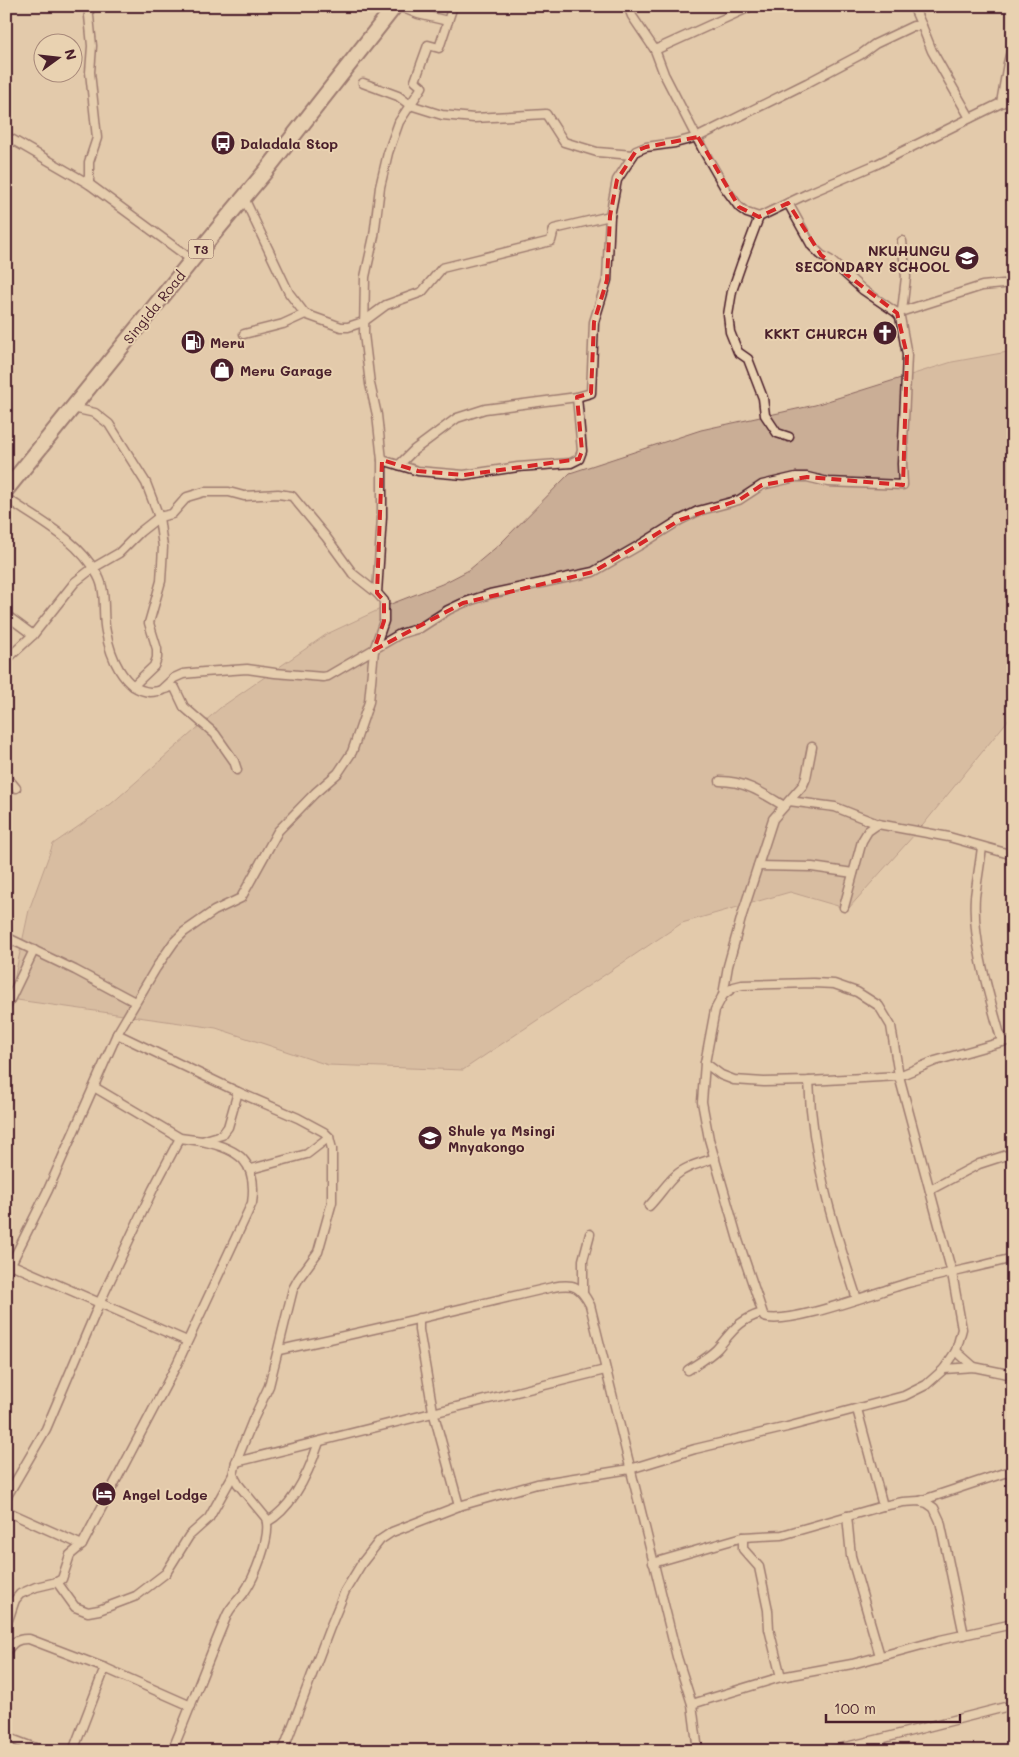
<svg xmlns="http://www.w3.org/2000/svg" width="1019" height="1757" viewBox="0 0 1019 1757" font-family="Mali,sans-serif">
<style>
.green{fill:#caae96;stroke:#8a6660}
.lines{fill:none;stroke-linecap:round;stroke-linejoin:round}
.street-casing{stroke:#4a1f2b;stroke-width:11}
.highway-casing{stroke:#4a1f2b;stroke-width:18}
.street{stroke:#e9d2b1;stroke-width:8}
.highway{stroke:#e9d2b1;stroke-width:14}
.marked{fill:none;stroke:#d62828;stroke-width:4;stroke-dasharray:10 6;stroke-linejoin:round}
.labels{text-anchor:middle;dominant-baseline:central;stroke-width:4;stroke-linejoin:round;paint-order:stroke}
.shield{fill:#e9d2b1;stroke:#7a5553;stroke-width:1}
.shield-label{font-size:12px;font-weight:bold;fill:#4a1f2b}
.poi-label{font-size:14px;font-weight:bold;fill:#4a1f2b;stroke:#e9d2b1;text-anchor:start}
.street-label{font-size:14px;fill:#4a1f2b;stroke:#e9d2b1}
</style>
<rect width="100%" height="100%" fill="#e3cbac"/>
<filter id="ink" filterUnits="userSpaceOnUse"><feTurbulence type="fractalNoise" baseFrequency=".02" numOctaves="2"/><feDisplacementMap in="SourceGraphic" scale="10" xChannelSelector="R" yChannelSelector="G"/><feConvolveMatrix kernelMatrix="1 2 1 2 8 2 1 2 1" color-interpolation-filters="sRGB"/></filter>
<g filter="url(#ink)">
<!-- green -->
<polygon class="green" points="1013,351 1013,714 923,825 848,909 790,892 682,923 463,1070 328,1065 216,1028 10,999 29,910 53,844 111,804 220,708 327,634 391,604 442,584 469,570 500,544 570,473 701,430 815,405 952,362"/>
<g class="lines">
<defs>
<g id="street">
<polyline points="88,6 92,46 90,72 97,138 89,162 89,184"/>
<polyline points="398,6 418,14 448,21"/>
<polyline points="628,6 632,16 655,50 664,74 702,148 725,188 739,207 747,213 759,217 807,194 877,164 1001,103 1013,99"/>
<polyline points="913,6 922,26"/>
<polyline points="655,50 752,6"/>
<polyline points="363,83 398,96 410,105 442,115 474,118 546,114 564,142 597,152 633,155"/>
<polyline points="1001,103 1008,63 1013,44"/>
<polyline points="6,136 89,184 192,260"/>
<polyline points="244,198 289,293 305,314 341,327 348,327 363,322 386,305 422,292 442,268 551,241 554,229 610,216"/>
<polyline points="759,217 741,265 732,291 728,315 730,332 738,352 748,359 763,398 765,415 777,433 789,437"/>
<polyline points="902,311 906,277 902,241"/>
<polyline points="897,313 982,286 1003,284"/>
<polyline points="244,334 283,324 305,314"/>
<polyline points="73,408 95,413 109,424 146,483 159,517 163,547 161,581 149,623 157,649 157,658 154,666 133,686"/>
<polyline points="382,460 418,471 464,475 518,467 571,463 579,459 582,451 577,397"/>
<polyline points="399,465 414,450 457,418 485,409 577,397 591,393 594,322 607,280 610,216 617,180 636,151 646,147 675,143 698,137 807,83 860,55 875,44 913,26 922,26 932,51 970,118"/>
<path d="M6,498C39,520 79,540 98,576C107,592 102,615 106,632C110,655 123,690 150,692C158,692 165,689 172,687L175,688L184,707L215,734L234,761L237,770"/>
<polyline points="6,615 33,635"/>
<polyline points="6,660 33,635 75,582 93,568 119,553 140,532 159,517 172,514 187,497 204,492 229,492 244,496 278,494 292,496 326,537 353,574 377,593"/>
<polyline points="160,691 174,678 183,674 204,672 247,669 275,673 323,677 328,676 400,634 420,628 448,610 463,603 490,594 593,572 640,545 680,520 698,511 739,500 762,485 796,477 807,477 828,482 903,485 902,464 907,355 900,317 897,313 863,290 830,260 821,255 812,246 788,203"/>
<polyline points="6,776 16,788"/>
<path d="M720,781C745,781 764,794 784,806"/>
<polyline points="789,801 835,807 878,824"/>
<path d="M982,847C980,864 977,881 975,897C972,942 990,998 1002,1042"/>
<polyline points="758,866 812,867 853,873"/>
<polyline points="844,907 862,841 868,831 878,824 949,837 1013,855"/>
<polyline points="6,937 75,970 135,1002"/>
<polyline points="723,995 728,966 742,915 773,819 803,785 806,778 812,747"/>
<polyline points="6,1008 34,950"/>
<polyline points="705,1063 721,1075 734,1080 764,1082 809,1081 899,1076 935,1061 1002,1042 1013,1040"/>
<path d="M809,1081C812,1158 833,1226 857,1299"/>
<polyline points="94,1087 180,1138 202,1141 222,1135 228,1127 238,1092"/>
<polyline points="251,1169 307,1154 329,1137"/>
<polyline points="930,1190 979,1164 1013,1153"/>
<path d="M649,1206C658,1197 666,1184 675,1176C686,1166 701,1163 715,1158"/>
<polyline points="8,1263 187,1341"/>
<polyline points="6,1274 48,1190 117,1034 156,968 174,942 184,932 214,911 241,898 278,831 315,793 338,773 352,752 369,702 374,650 384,621 384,601 377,593 382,517 382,460 377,415 370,384 364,334 365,277 374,236 380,187 388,153 399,122 422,87 415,81 428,45 439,48 453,6"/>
<polyline points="583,1292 583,1260 590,1234"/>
<polyline points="419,1318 419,1330 433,1411 459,1506"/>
<path d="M279,1350C371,1331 462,1308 553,1287C574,1283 580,1286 590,1305L677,1657L692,1704L698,1751"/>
<polyline points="956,1351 974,1367"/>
<polyline points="944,1369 974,1367 1013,1375"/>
<path d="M688,1370C697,1364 709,1357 717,1349C732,1332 738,1320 762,1313"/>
<polyline points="857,1409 883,1506"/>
<polyline points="236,1462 605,1370"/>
<polyline points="6,1498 46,1429 100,1302 153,1189 180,1138"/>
<polyline points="920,1501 1013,1470"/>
<polyline points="6,1511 82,1545"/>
<polyline points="847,1516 851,1556 880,1656"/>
<path d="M267,1522C294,1507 310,1469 319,1442"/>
<polyline points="743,1537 743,1549 759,1567 768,1610 769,1629 781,1677"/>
<polyline points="653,1563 743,1537 782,1535 883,1506 903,1502 919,1501 927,1503 934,1508 940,1521 964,1635"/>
<polyline points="57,1582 75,1607 88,1612 99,1610 136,1596 166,1573 189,1536 209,1518 233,1475 236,1462 253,1420 269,1386 293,1289 299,1278 318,1252 332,1202 332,1149 329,1137 324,1132 298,1118 238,1092 117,1034"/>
<path d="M6,1626L15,1600L20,1594L36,1587L57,1582L62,1579L70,1555L82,1545L177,1364L252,1203C258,1162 239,1149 202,1141"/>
<path d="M6,1652C12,1643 17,1638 29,1639L105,1668L191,1706"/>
<polyline points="692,1704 781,1677 852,1664 940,1640 1013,1624"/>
<polyline points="6,1737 43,1751"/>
<polyline points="880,1739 884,1751"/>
<polyline points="73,1751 105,1668"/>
<path d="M172,1751C191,1706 208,1660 227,1615C231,1606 238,1601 243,1594C254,1579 272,1536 266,1518L238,1484L233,1475"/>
<path d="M283,1751L329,1630L345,1591L362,1563L380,1540L392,1532L459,1506L537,1484L630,1469L695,1449L787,1427L904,1396L926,1385L944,1369L956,1351L962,1329L952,1273L899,1076L891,1026L879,1006L857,992L834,984L813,983L742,985L734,987L723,995L715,1010L705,1063L702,1102L709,1139L738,1240L764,1317C789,1326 879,1291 908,1283C943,1274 978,1267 1013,1258"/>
<polyline points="828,1751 880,1739 1013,1705"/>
</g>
<polyline id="highway" points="6,490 192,260 265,172 395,6"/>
</defs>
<!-- street casing -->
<use href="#street" class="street-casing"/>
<!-- highway casing -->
<use href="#highway" class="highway-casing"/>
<!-- street -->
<use href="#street" class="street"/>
<!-- highway -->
<use href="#highway" class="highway"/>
</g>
</g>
<!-- marked area -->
<path d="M0 0H1019V1757H0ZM698,137L739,207L759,217L788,203L821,255L897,313L907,355L903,485L807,477L762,485L739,500L680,520L593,572L463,603L374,650L384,621V601L377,593L382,460L418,471L464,475L579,459L582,451L577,397L591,393L594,322L607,280L610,216L617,180L636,151L646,147Z" fill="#e3cbac" fill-opacity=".55" fill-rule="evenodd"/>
<path class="marked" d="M698,137L739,207L759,217L788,203L821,255L897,313L907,355L903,485L807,477L762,485L739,500L680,520L593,572L463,603L374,650L384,621V601L377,593L382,460L418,471L464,475L579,459L582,451L577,397L591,393L594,322L607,280L610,216L617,180L636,151L646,147Z"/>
<!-- icons -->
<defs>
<symbol id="bus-disc" viewBox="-11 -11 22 22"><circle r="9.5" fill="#4a1f2b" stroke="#e9d2b1"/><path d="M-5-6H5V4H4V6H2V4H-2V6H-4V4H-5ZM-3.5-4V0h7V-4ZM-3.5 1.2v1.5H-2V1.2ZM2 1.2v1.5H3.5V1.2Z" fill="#fff"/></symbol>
<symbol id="school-disc" viewBox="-11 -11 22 22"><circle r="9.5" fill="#4a1f2b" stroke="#e9d2b1"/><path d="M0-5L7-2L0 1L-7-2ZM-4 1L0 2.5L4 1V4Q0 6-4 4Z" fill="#fff"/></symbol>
<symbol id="church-disc" viewBox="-11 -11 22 22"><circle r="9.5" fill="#4a1f2b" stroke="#e9d2b1"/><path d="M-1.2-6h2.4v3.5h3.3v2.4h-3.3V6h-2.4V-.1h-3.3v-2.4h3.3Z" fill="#fff"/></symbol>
<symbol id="fuel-disc" viewBox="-11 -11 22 22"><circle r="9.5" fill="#4a1f2b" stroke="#e9d2b1"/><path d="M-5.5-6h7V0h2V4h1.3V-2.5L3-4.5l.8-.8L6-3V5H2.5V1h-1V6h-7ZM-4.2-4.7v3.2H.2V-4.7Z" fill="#fff"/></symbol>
<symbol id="shop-disc" viewBox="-11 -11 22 22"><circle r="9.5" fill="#4a1f2b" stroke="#e9d2b1"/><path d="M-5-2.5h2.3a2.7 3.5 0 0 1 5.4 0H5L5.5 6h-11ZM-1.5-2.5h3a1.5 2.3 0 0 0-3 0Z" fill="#fff"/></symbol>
<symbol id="hotel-disc" viewBox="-11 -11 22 22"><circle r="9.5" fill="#4a1f2b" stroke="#e9d2b1"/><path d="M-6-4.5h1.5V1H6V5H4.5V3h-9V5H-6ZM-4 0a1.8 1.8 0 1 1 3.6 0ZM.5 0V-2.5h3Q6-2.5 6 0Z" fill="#fff"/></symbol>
</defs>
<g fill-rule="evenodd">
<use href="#bus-disc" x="209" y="129" width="28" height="28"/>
<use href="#school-disc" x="953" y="244" width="28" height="28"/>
<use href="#church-disc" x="871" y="319" width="28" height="28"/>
<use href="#fuel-disc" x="179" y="328" width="28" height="28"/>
<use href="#shop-disc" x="208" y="356" width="28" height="28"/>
<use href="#school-disc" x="416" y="1124" width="28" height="28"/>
<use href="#hotel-disc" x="90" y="1480" width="28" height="28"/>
</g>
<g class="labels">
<!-- shield labels -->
<rect class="shield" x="188.5" y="239.5" width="25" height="19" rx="4"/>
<g class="shield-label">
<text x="201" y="249">T3</text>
</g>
<!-- poi labels -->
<g class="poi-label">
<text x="240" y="143">Daladala Stop</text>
<text x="950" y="250" text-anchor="end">NKUHUNGU<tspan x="950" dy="16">SECONDARY SCHOOL</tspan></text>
<text x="868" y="333" text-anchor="end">KKKT CHURCH</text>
<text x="210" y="342">Meru</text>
<text x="240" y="370">Meru Garage</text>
<text x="448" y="1130">Shule ya Msingi<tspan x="448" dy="16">Mnyakongo</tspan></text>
<text x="122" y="1494">Angel Lodge</text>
</g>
<!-- street labels -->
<g class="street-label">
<text transform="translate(154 307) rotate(-51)">Singida Road</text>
</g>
</g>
<!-- margin -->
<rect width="1019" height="1757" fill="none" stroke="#e9d2b1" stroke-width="25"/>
<rect x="12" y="12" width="994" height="1732" fill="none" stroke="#4a1f2b" stroke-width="2" filter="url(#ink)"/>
<!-- north arrow -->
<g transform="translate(58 58) rotate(75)"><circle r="24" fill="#e9d2b1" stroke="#a98a7b"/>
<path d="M0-4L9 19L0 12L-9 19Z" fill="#4a1f2b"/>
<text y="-8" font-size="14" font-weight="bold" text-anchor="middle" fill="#4a1f2b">N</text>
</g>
<!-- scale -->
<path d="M826 1714v8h134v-8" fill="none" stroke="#4a1f2b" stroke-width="2.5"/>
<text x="834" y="1714" font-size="15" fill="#4a1f2b" stroke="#e9d2b1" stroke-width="4" paint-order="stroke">100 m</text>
</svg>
